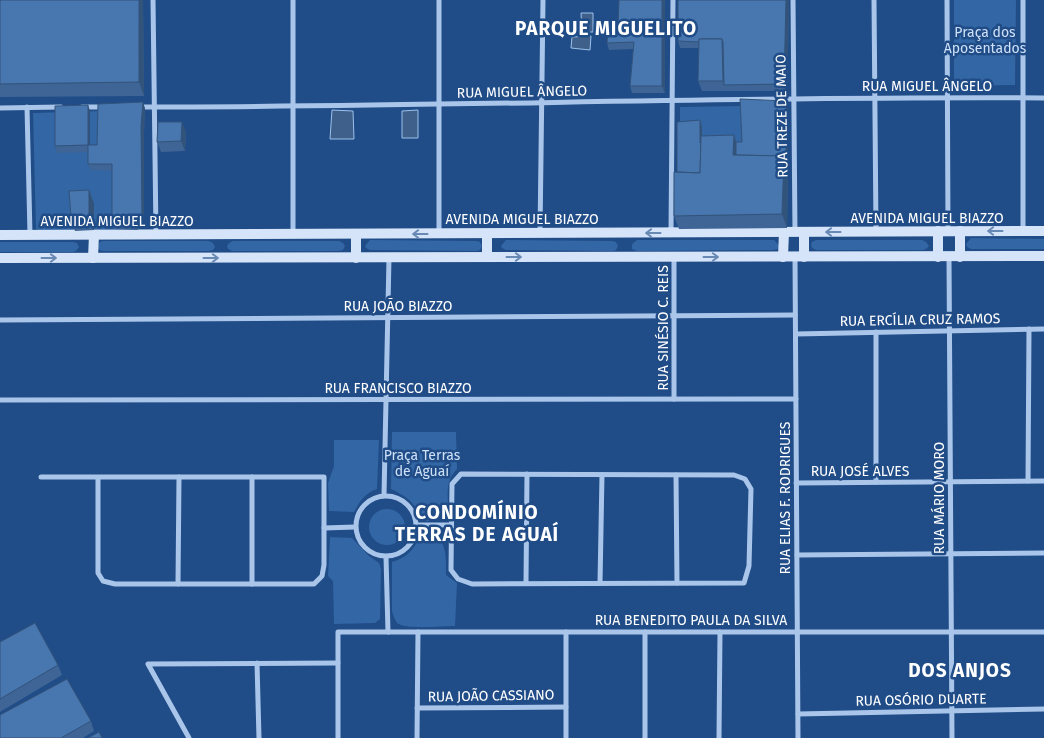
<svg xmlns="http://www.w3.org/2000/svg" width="1044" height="738" viewBox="0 0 1044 738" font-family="'Fira Sans',sans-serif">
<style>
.green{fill:#3366a4}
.water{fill:#3f608a;stroke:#9dc1ec}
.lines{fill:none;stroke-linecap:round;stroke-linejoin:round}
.street{stroke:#a9c6ea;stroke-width:5}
.secondary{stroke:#d5e4f8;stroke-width:10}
.wall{fill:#3e6596}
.shaded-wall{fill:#32537a}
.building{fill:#4876af;stroke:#32537a}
.oneway{stroke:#6889b4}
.labels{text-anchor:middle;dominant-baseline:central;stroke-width:5;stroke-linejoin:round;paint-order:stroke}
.park-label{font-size:14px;fill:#cee1f8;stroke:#204c87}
.street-label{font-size:14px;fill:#fff;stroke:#204c87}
.district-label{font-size:19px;font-weight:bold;letter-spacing:1px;fill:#fff;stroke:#204c87}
</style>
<rect width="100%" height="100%" fill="#204c87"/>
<!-- green -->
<g class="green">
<polygon points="954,0 1016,0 1015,85 954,86"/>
<polygon points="742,106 744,149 680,129 680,107"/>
<polygon points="100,111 114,171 115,229 94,230 94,204 75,231 41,231 36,229 33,113"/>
<polygon points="971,238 1044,239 1044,249 971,249 967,247 966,244"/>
<polygon points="370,240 477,241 480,242 482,246 480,250 477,251 370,250 366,248 365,246"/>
<polygon points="506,240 612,241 616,242 618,246 616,250 613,251 506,250 502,248 501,246"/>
<path d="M637,240H774L780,246L778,249L773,250L637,251L632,249C631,244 633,243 637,240Z"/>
<polygon points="816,240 922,240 926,242 929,246 926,249 923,250 816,250 812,248 811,245 812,242"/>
<polygon points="102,241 209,241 213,243 215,247 213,250 209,251 102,251 98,249 99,243"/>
<polygon points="233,241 339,241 343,243 345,246 343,250 339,251 232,251 228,249 227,246 229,243"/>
<polygon points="0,242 73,242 77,243 79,247 76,251 73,252 0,252"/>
<path d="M392,432H456L457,469C445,481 448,493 448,510L440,517H430L429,521L419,520C418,503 405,496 391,489Z"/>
<path d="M334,440H379L377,489C365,493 360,501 354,512L329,511L328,483L334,466Z"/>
<circle cx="387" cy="527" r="18"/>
<polygon points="330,537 352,538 369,556 379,563 381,569 380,619 375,623 334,624 333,581 328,576"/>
<path d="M419,539H440C447,550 446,562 446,575L457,583L455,626C443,626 405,630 397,623C395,620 393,615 392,611V562C405,558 412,552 419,539Z"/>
</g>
<!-- water -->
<g class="water">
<polygon points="581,13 593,13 593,32 582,32"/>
<polygon points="591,36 590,50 571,48 572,37"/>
<polygon points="332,110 353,111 354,139 330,139"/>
<polygon points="418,110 418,138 402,138 402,111"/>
</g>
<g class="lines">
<!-- street -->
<g class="street">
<polyline points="153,0 156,234"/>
<polyline points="293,0 293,234"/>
<polyline points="793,0 795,232"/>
<polyline points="874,0 876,231"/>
<polyline points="947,0 948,231"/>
<polyline points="1023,0 1023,231"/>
<polyline points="27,107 30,235"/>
<polyline points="82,107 104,107"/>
<path d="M140,107C441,107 743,96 1044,98"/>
<polyline points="0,108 61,107"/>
<polyline points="671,232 673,0"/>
<polyline points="439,233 439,0"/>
<polyline points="540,233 543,0"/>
<polyline points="674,257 674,399"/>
<polyline points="795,257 798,738"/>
<polyline points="949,257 952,738"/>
<polyline points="0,320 795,315"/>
<polyline points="876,332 876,482"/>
<polyline points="796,334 1044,329"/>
<polyline points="0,400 796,399"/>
<polygon points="461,474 734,475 745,479 751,489 749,566 744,583 472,584 458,579 451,570 452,484"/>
<polyline points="676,475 677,583"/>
<path d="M41,477C136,477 230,477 324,477V565L322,576L314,584H115L103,581L98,573V477"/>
<polyline points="252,477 252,584"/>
<polyline points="1028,481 1029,329"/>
<polyline points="796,483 1044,481"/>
<polyline points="384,495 389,258"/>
<circle cx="386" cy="526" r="30"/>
<polyline points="417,525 451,525"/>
<polyline points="324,528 355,527"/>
<polyline points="797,555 1044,553"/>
<polyline points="386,557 388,632"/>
<polyline points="526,583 527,474"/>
<polyline points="600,583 602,475"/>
<polyline points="178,584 179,477"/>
<polyline points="566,632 566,738"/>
<polyline points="257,663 259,738"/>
<polyline points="417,708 566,707"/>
<polyline points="798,714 1044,709"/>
<polyline points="189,738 148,664 338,663"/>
<polyline points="338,738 338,632 1044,632"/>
<polyline points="417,738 418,632"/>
<polyline points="645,738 645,632"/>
<polyline points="719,738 720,632"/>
</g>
<!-- secondary -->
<g class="secondary">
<polyline points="938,231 938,257"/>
<polyline points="960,231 960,257"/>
<polyline points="804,232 804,257"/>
<polyline points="356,234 356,258"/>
<polyline points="487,234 487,257"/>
<polyline points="0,235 1044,231"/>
<polyline points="783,257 784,232"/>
<polyline points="0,258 1044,256"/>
<polyline points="93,258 94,235"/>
</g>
</g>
<!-- wall -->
<g class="wall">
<polygon points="0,0 143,0 144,96 0,97"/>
<polygon points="665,0 665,93 632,93 630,86 633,49 609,50 607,43 618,27"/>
<polygon points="789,13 787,91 702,91 698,81 699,48 680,48 678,41"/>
<polygon points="143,102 145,109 144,133 144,224 141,228 137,230 115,229 112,222 112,171 91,170 88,164 88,152 57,153 55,146 90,111 90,145 97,145"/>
<polygon points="788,108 788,169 787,228 679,229 674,216 677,172 700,120 702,127 702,136 734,135 736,142 742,142"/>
<polygon points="186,132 185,151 161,152 157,142"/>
<polygon points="89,190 94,204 94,230 75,231 71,217"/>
<polygon points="0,642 58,665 62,675 0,712"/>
<polygon points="91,721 94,731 83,738 0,738"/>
</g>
<!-- shaded-wall -->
<g class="shaded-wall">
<polygon points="139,0 143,0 144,96 139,82"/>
<polygon points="662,0 665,0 665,93 662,86"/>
<polygon points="786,0 789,0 789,13 787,91 784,84"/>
<polygon points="722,39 726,49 724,85 723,81"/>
<polygon points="786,101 788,108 788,169 787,228 782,214"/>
<polygon points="143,102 145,109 144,133 144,224 141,228 139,221 141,126"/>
<polygon points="88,105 90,111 90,152 88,145"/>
<polygon points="700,120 702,127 702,150 700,143"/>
<polygon points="182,122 186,132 185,151 181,141"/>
<polygon points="734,135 738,149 738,168 733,155"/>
<polygon points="89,190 94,204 94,230 89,217"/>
</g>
<!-- building -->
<g class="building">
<polygon points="0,0 139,0 139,82 0,84"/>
<polygon points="619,0 662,0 662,86 630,86 634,42 607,43 608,26 618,27"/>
<polygon points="678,0 786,0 784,84 724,85 723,42 722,39 699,39 699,42 678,41"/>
<polygon points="699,39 722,39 723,81 698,81"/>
<polygon points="740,99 786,101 786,163 784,156 736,155 736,142 742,142"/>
<polygon points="143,102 141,126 142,218 139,221 135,223 112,222 112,164 88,164 88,145 97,145 98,104"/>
<polygon points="88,105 88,145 55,146 55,106"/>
<polygon points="700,120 700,143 701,143 700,173 677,172 677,122"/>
<polygon points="158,122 182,122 181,141 157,142"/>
<polygon points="734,135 733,155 784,156 782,214 674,216 674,172 700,173 701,136"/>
<polygon points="89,190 89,217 71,217 69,191"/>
<polygon points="35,623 58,665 0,699 0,642"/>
<polygon points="67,679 91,721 61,738 0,738 0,715"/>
<polygon points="99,732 102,738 88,738"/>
</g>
<!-- one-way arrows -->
<defs><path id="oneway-shaft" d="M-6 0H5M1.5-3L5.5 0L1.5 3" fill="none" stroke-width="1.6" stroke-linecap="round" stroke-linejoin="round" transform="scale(1.25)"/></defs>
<g class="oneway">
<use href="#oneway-shaft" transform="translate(995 231) rotate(180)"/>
<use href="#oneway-shaft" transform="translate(833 232) rotate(180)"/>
<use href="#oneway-shaft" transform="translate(653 233) rotate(180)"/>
<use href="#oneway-shaft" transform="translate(420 234) rotate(180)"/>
<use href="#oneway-shaft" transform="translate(514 257)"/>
<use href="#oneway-shaft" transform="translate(711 257)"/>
<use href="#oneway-shaft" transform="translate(49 258)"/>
<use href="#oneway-shaft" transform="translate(211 258)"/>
</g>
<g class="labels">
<!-- park labels -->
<g class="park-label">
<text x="985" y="32">Praça dos<tspan x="985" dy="16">Aposentados</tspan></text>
<text x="422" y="455">Praça Terras<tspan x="422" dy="16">de Aguaí</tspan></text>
</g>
<!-- street labels -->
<g class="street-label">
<text x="927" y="86">RUA MIGUEL ÂNGELO</text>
<text transform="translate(522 92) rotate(-1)">RUA MIGUEL ÂNGELO</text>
<text transform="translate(782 116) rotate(-91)">RUA TREZE DE MAIO</text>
<text x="927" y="218">AVENIDA MIGUEL BIAZZO</text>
<text x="522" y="219">AVENIDA MIGUEL BIAZZO</text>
<text x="117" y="221">AVENIDA MIGUEL BIAZZO</text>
<text x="398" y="306">RUA JOÃO BIAZZO</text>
<text transform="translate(920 320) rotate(-1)">RUA ERCÍLIA CRUZ RAMOS</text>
<text transform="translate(663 328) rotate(-90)">RUA SINÉSIO C. REIS</text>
<text x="398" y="388">RUA FRANCISCO BIAZZO</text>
<text x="860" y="471">RUA JOSÉ ALVES</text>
<text transform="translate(785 498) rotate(-90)">RUA ELIAS F. RODRIGUES</text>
<text transform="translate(939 498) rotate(-90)">RUA MÁRIO MORO</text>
<text x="691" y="620">RUA BENEDITO PAULA DA SILVA</text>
<text transform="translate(491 696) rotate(-1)">RUA JOÃO CASSIANO</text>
<text transform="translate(921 700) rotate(-1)">RUA OSÓRIO DUARTE</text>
</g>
<!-- district labels -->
<g class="district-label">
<text x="606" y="28">PARQUE MIGUELITO</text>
<text x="477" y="512">CONDOMÍNIO<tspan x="477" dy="22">TERRAS DE AGUAÍ</tspan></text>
<text x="960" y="670">DOS ANJOS</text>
</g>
</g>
</svg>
